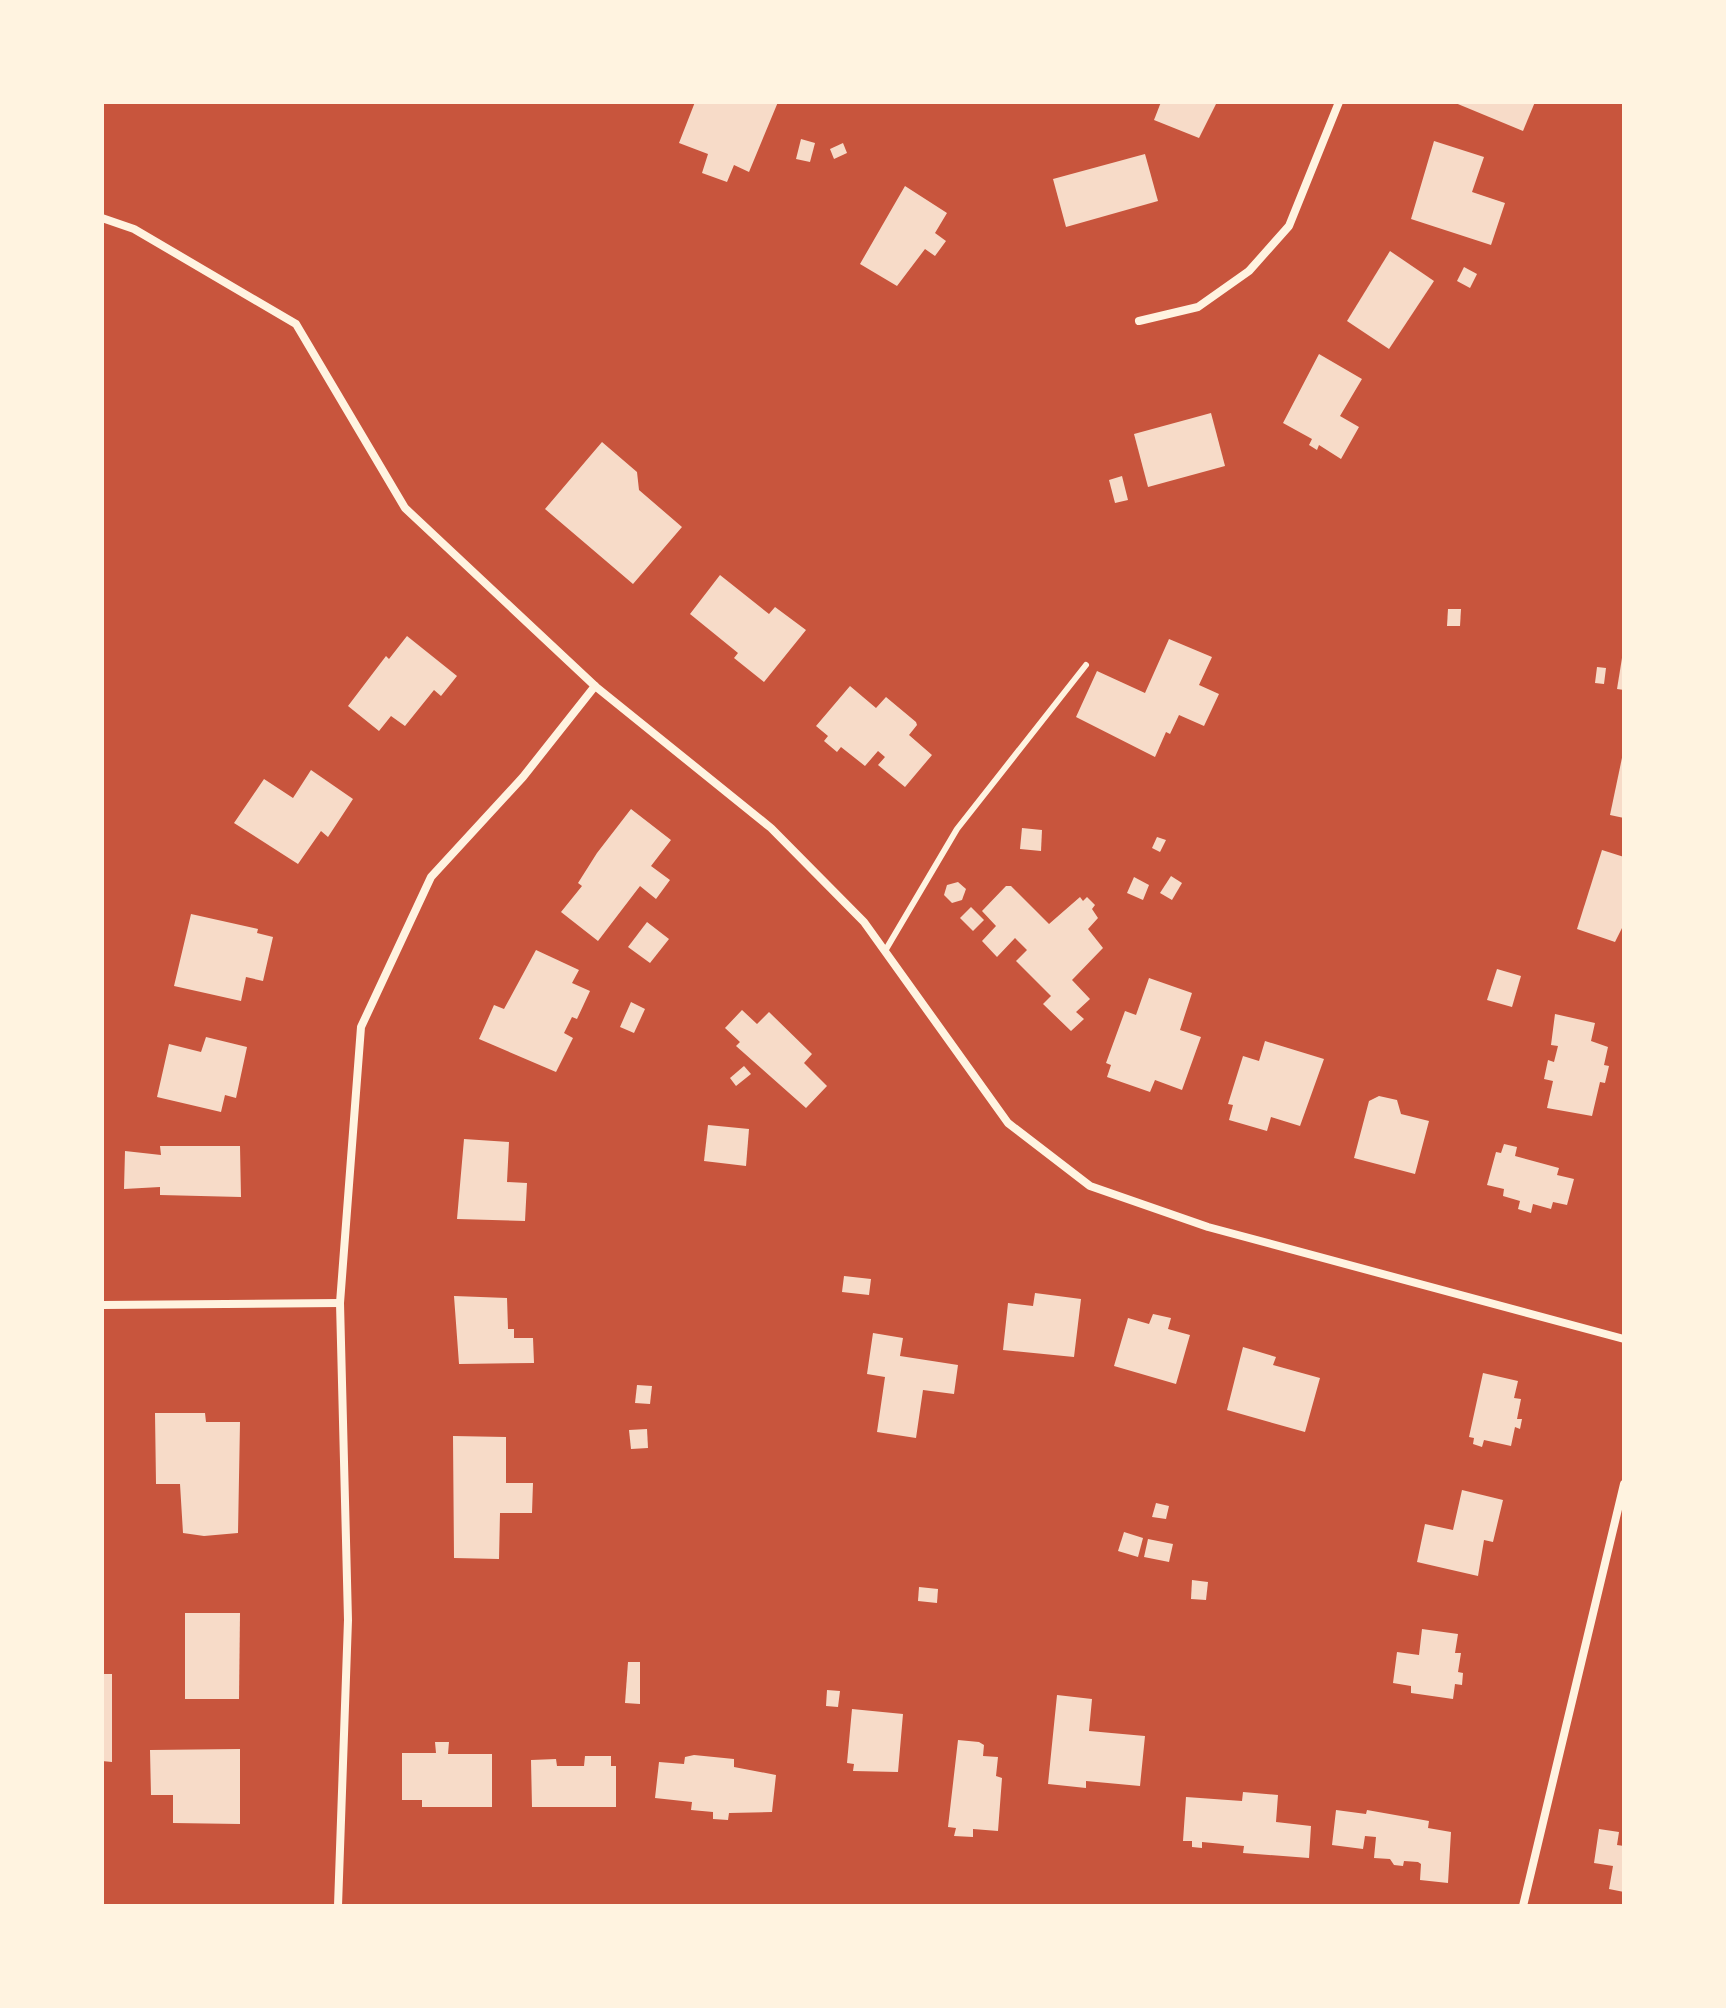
<svg xmlns="http://www.w3.org/2000/svg" width="1726" height="2008" viewBox="0 0 1726 2008" font-family="'Alegreya Sans',sans-serif">
<style>
.building{fill:#f7dbc8}
.lines{fill:none;stroke-linecap:round;stroke-linejoin:round}
.service{stroke:#fff3e0;stroke-width:6}
.minor{stroke:#fff3e0;stroke-width:8}
</style>
<rect width="100%" height="100%" fill="#c8553d"/>
<!-- building -->
<g class="building">
<polygon points="695,102 778,102 749,172 734,165 727,182 702,173 708,154 679,143"/>
<polygon points="1161,102 1217,102 1199,138 1154,120"/>
<polygon points="1453,102 1535,102 1523,131"/>
<polygon points="801,139 815,143 810,162 796,159"/>
<polygon points="1434,141 1484,157 1472,192 1505,203 1491,245 1411,219"/>
<polygon points="843,143 847,153 834,159 830,149"/>
<polygon points="1145,154 1158,201 1066,227 1053,179"/>
<polygon points="905,186 947,213 935,233 946,241 935,256 925,249 897,286 860,264"/>
<polygon points="1390,251 1434,281 1389,349 1347,321"/>
<polygon points="1464,267 1477,274 1470,288 1457,281"/>
<polygon points="1319,354 1362,379 1340,416 1359,427 1341,459 1319,445 1317,450 1309,445 1312,439 1283,423"/>
<polygon points="1211,413 1225,466 1148,487 1134,434"/>
<polygon points="602,442 637,472 639,490 682,527 633,584 545,509"/>
<polygon points="1122,476 1128,500 1115,503 1109,480"/>
<polygon points="720,575 769,614 775,607 806,630 764,682 734,658 738,653 690,614"/>
<polygon points="1448,609 1461,609 1460,626 1447,626"/>
<polygon points="407,636 457,676 441,696 434,690 405,726 391,716 379,731 348,706 386,656 389,659"/>
<polygon points="1169,639 1212,657 1199,685 1219,694 1204,726 1179,715 1170,734 1166,732 1155,757 1076,717 1097,671 1145,693"/>
<polygon points="1622,658 1624,658 1624,690 1617,689"/>
<polygon points="1597,667 1606,668 1604,684 1595,683"/>
<polygon points="850,686 876,708 886,697 916,722 917,725 909,735 932,755 905,787 878,765 885,757 878,751 865,766 841,747 837,752 824,741 828,736 816,726"/>
<polygon points="1623,753 1624,753 1624,818 1610,815"/>
<polygon points="311,770 353,799 328,837 321,831 298,864 234,823 264,779 293,798"/>
<polygon points="631,809 671,840 651,866 670,880 656,899 640,886 598,941 561,912 582,886 578,883 597,853"/>
<polygon points="1022,828 1042,830 1041,851 1020,849"/>
<polygon points="1157,837 1166,840 1160,852 1152,848"/>
<polygon points="1602,850 1624,857 1624,924 1615,942 1577,929"/>
<polygon points="1171,876 1182,883 1172,900 1160,893"/>
<polygon points="1134,877 1149,885 1143,900 1127,893"/>
<polygon points="958,882 966,889 962,900 952,903 944,895 947,885"/>
<polygon points="1006,886 1011,886 1049,924 1080,897 1083,901 1087,897 1095,905 1092,909 1098,918 1088,929 1103,948 1072,980 1090,999 1076,1012 1084,1019 1071,1031 1043,1004 1051,996 1016,961 1027,950 1015,938 997,957 982,941 996,926 982,911"/>
<polygon points="971,907 984,920 973,931 960,918"/>
<polygon points="191,914 258,929 257,933 273,937 263,981 246,977 241,1001 174,986"/>
<polygon points="647,922 669,939 650,963 628,947"/>
<polygon points="536,950 579,970 572,983 590,991 577,1019 572,1017 564,1033 573,1038 556,1072 479,1039 494,1005 504,1009"/>
<polygon points="1497,969 1521,976 1512,1007 1487,1000"/>
<polygon points="1149,978 1192,993 1180,1030 1201,1037 1182,1090 1155,1080 1150,1092 1107,1077 1111,1065 1106,1063 1125,1011 1136,1015"/>
<polygon points="631,1002 645,1009 634,1033 620,1027"/>
<polygon points="742,1010 757,1024 769,1012 812,1054 804,1063 827,1086 806,1108 736,1046 740,1042 725,1028"/>
<polygon points="1555,1014 1595,1023 1591,1041 1608,1047 1604,1065 1609,1066 1605,1083 1600,1082 1592,1116 1547,1108 1553,1081 1544,1079 1548,1060 1554,1062 1558,1046 1551,1045"/>
<polygon points="206,1037 247,1047 236,1098 225,1095 221,1112 157,1097 169,1044 201,1052"/>
<polygon points="1265,1041 1324,1059 1300,1126 1271,1117 1267,1131 1229,1120 1233,1105 1228,1104 1243,1056 1259,1061"/>
<polygon points="744,1066 751,1074 736,1086 730,1078"/>
<polygon points="1379,1096 1397,1100 1401,1114 1429,1121 1415,1174 1354,1158 1369,1101"/>
<polygon points="708,1125 749,1129 746,1166 704,1161"/>
<polygon points="464,1139 509,1142 507,1182 527,1183 525,1221 457,1219"/>
<polygon points="1504,1144 1517,1147 1515,1156 1559,1168 1557,1175 1574,1179 1567,1205 1553,1202 1551,1209 1533,1204 1531,1213 1518,1209 1520,1201 1503,1196 1504,1189 1487,1185 1496,1152 1501,1153"/>
<polygon points="160,1146 240,1146 241,1197 160,1195 160,1187 124,1189 125,1151 161,1155"/>
<polygon points="844,1276 871,1279 869,1295 842,1292"/>
<polygon points="1035,1293 1081,1299 1074,1357 1003,1350 1008,1303 1033,1306"/>
<polygon points="454,1296 507,1298 508,1329 514,1329 514,1338 533,1338 534,1363 459,1364"/>
<polygon points="1153,1314 1171,1318 1168,1329 1190,1335 1176,1384 1114,1366 1128,1318 1149,1324"/>
<polygon points="873,1333 903,1338 900,1356 958,1365 954,1394 923,1390 916,1438 877,1432 885,1377 867,1374"/>
<polygon points="1243,1347 1276,1357 1273,1365 1320,1378 1305,1432 1227,1410"/>
<polygon points="1483,1373 1518,1381 1514,1398 1521,1399 1517,1419 1522,1419 1520,1429 1515,1427 1511,1446 1484,1440 1482,1447 1473,1444 1474,1438 1469,1437"/>
<polygon points="637,1385 652,1386 650,1404 635,1403"/>
<polygon points="155,1413 205,1413 206,1422 240,1422 238,1533 204,1536 183,1533 180,1484 156,1484"/>
<polygon points="647,1429 648,1448 631,1449 629,1430"/>
<polygon points="453,1436 506,1437 506,1483 533,1483 532,1513 500,1513 499,1559 454,1558"/>
<polygon points="1462,1490 1503,1500 1493,1542 1484,1540 1478,1576 1417,1562 1425,1524 1453,1530"/>
<polygon points="1156,1503 1169,1506 1166,1519 1152,1517"/>
<polygon points="1124,1532 1143,1538 1138,1557 1118,1551"/>
<polygon points="1148,1539 1173,1544 1169,1562 1144,1557"/>
<polygon points="1192,1580 1208,1582 1206,1600 1191,1599"/>
<polygon points="919,1587 938,1589 937,1603 918,1601"/>
<polygon points="185,1613 240,1613 239,1699 185,1699"/>
<polygon points="1422,1629 1458,1634 1455,1653 1461,1653 1458,1672 1463,1673 1462,1685 1455,1684 1453,1699 1411,1693 1411,1686 1393,1683 1397,1652 1419,1655"/>
<polygon points="628,1662 640,1662 640,1704 625,1703"/>
<polygon points="102,1674 112,1674 112,1762 102,1761"/>
<polygon points="827,1690 840,1691 838,1707 826,1706"/>
<polygon points="1057,1695 1092,1699 1089,1731 1145,1736 1140,1786 1086,1781 1086,1788 1048,1784"/>
<polygon points="852,1709 903,1714 898,1772 853,1771 854,1764 847,1763"/>
<polygon points="958,1740 979,1742 984,1745 983,1756 998,1757 996,1776 1002,1778 998,1831 973,1829 973,1837 954,1836 956,1828 948,1827"/>
<polygon points="435,1742 449,1742 448,1754 492,1754 492,1807 422,1807 422,1800 402,1800 402,1753 436,1753"/>
<polygon points="240,1749 240,1824 173,1823 173,1795 151,1795 150,1750"/>
<polygon points="694,1755 734,1759 734,1767 776,1775 772,1812 729,1813 728,1820 713,1819 713,1812 691,1810 692,1802 655,1798 659,1762 684,1764 685,1757"/>
<polygon points="585,1756 611,1756 611,1766 616,1766 616,1807 532,1807 531,1760 556,1759 557,1766 584,1766"/>
<polygon points="1243,1792 1278,1795 1276,1822 1311,1826 1309,1858 1243,1853 1244,1846 1202,1842 1202,1848 1192,1847 1192,1841 1183,1841 1186,1797 1242,1801"/>
<polygon points="1336,1810 1366,1814 1367,1810 1429,1821 1428,1828 1451,1832 1448,1883 1420,1880 1421,1864 1418,1862 1404,1861 1403,1866 1394,1865 1390,1859 1374,1858 1376,1837 1365,1836 1363,1849 1332,1845"/>
<polygon points="1599,1829 1619,1832 1617,1845 1624,1846 1624,1892 1609,1889 1613,1866 1594,1863"/>
</g>
<g class="lines">
<!-- service -->
<polyline class="service" points="885,951 957,829 1086,665"/>
<!-- minor -->
<g class="minor">
<polyline points="102,218 134,229 296,324 405,508 595,686 771,828 864,922 1008,1123 1090,1186 1208,1227 1624,1339"/>
<polyline points="1139,321 1198,307 1249,271 1289,226 1339,102"/>
<polyline points="102,1305 340,1303"/>
<polyline points="338,1906 348,1620 340,1303 361,1027 431,877 523,777 595,686"/>
<polyline points="1523,1906 1624,1484"/>
</g>
</g>
<!-- border -->
<rect width="1726" height="2008" fill="none" stroke="#fff3e0" stroke-width="208"/>
</svg>
